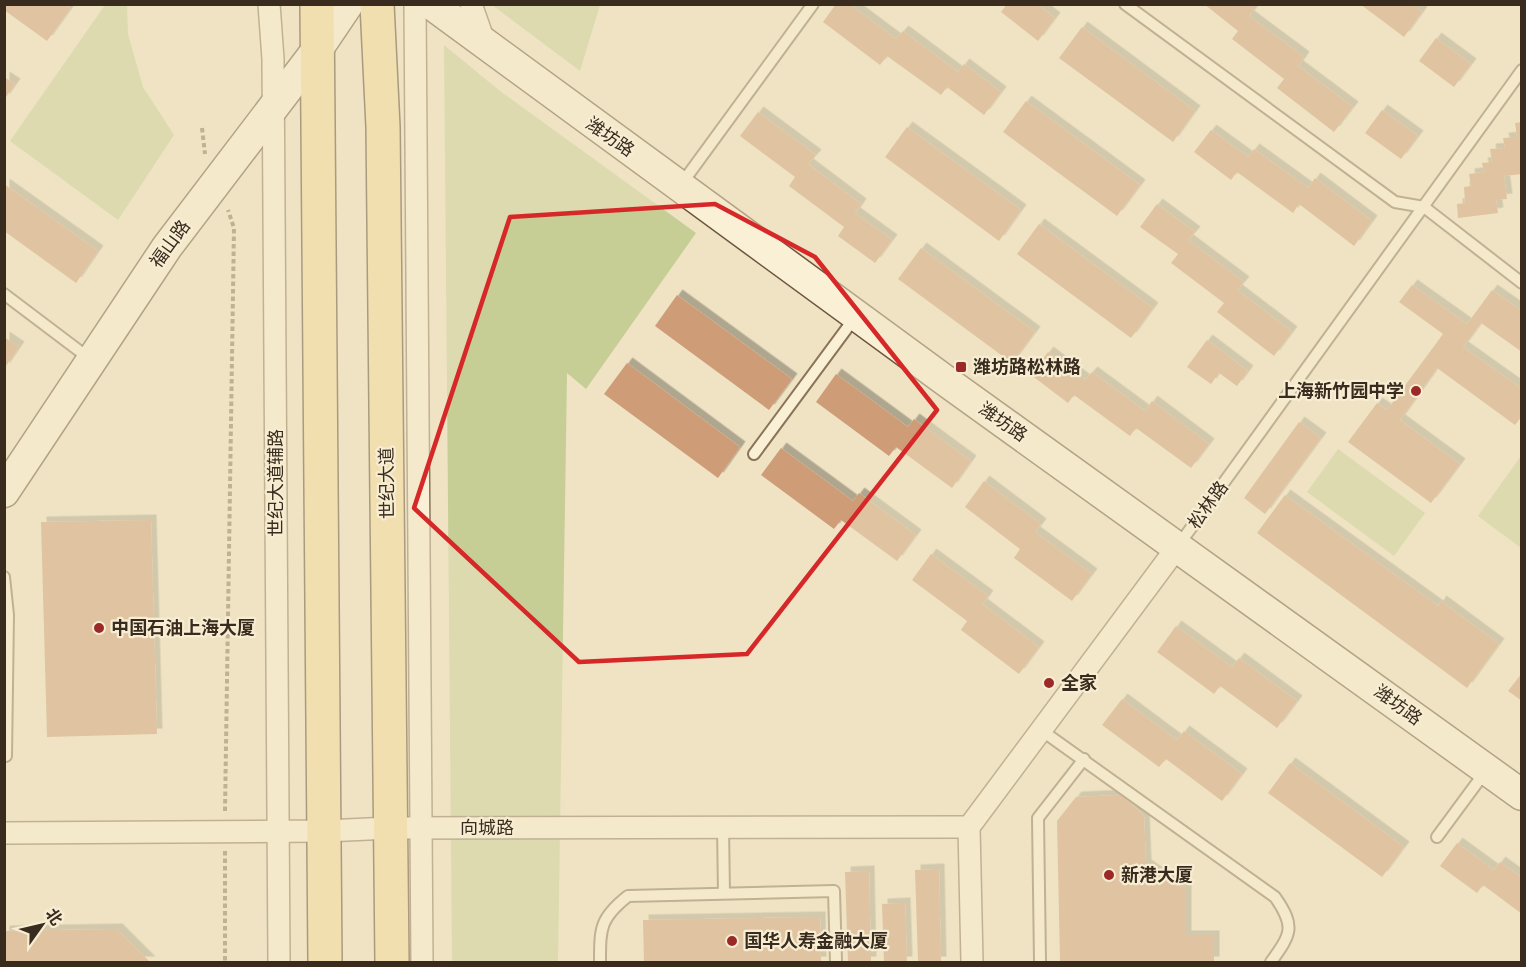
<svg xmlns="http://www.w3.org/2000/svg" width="1526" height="967" viewBox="0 0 1526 967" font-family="Bitter,'Noto Sans SC',serif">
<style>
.green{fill:#c6ce96}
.building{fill:#ce9d78;filter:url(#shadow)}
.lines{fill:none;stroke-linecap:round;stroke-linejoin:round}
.lane-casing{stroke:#8a7459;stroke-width:14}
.street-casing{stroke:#8a7459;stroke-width:24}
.secondary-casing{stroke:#6c553c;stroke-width:33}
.primary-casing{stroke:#57422e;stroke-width:36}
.path{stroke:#8a7459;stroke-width:4;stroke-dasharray:4.5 3;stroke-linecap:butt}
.lane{stroke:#faf0d6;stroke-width:10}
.street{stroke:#faf0d6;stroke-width:21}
.secondary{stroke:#faf0d6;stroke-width:30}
.primary{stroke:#f3d99a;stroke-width:33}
.marked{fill:none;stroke:#d62828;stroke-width:4.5;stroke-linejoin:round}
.poi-dot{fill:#9a2928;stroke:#f6edd3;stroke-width:2}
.labels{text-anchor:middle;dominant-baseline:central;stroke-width:4.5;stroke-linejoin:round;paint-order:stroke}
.street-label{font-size:18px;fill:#392c1e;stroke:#f6edd3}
.poi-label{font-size:18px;font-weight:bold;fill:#392c1e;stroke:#f6edd3;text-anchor:start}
</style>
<defs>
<filter id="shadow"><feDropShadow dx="5.5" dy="-5.5" stdDeviation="0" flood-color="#0004"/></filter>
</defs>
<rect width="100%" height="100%" fill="#efe3c3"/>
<!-- green -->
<g class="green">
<polygon points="105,5 127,5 128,34 143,87 174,135 118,220 10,141"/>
<polygon points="492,5 600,5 580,71"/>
<polygon points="444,45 500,91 696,233 586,389 567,373 558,962 452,962"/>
<polygon points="1338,449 1425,513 1394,556 1307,492"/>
<polygon points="1521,456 1521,548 1478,516"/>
</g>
<!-- building -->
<g class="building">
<polygon points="4,4 64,4 70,9 47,41 4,10"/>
<polygon points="836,4 849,4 896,39 903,31 958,72 964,64 1001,92 984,115 947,87 941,95 887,56 880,65 823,22"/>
<polygon points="1007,4 1037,4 1055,18 1038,41 1001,12"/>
<polygon points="1204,4 1251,4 1255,8 1249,16 1304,57 1298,66 1353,107 1334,132 1277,88 1284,79 1232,39 1238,31"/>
<polygon points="1360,4 1411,4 1422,12 1404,37"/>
<polygon points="1082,27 1195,111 1173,142 1059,58"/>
<polygon points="1436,38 1471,64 1454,87 1419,61"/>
<polygon points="4,77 15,84 4,100"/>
<polygon points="1026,101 1140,185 1117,216 1003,132"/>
<polygon points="1382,110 1418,136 1401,159 1365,133"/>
<polygon points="758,112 816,155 808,164 861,204 855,213 892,240 875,263 838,236 844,227 789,186 795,177 740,136"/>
<polygon points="1522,122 1522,174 1504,176 1507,199 1496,200 1498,213 1458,218 1457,204 1465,203 1464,187 1471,186 1469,174 1484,172 1482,163 1492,162 1490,149 1505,148 1503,138 1517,137 1515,123"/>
<polygon points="907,127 1021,210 999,241 885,157"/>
<polygon points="1211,130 1248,157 1254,149 1308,188 1315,178 1372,221 1354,246 1299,204 1293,213 1237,172 1231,180 1194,152"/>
<polygon points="4,184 98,251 76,283 4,231"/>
<polygon points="1157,204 1195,232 1188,240 1244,282 1237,290 1292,332 1274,356 1217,312 1224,303 1171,263 1178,254 1140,227"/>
<polygon points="1039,224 1153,308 1131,338 1017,254"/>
<polygon points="921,248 1035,332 1012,363 898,279"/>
<polygon points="1412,285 1467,324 1492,290 1522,311 1522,352 1481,323 1463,347 1522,389 1522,416 1515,425 1437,368 1400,420 1460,464 1431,503 1348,442 1377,403 1387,410 1443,334 1399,302"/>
<polygon points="677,295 792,379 769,410 655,326"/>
<polygon points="4,337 19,347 4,369"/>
<polygon points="1207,340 1248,371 1237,386 1219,373 1211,384 1187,367"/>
<polygon points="1048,352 1085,380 1092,372 1145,411 1152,401 1209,444 1191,468 1136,428 1130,436 1074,395 1068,403 1031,375"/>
<polygon points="627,363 740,447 718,478 604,394"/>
<polygon points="836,374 908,427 914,419 971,461 952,488 896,447 889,456 816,402"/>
<polygon points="1299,422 1321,438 1265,514 1244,498"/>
<polygon points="781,448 853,501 859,493 916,535 897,561 841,520 834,529 761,475"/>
<polygon points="984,481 1041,524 1035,532 1092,574 1072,601 1014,558 1020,549 965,507"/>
<polygon points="1285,495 1438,606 1441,601 1499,644 1467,688 1257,533"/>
<polygon points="151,520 157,734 47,737 41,522"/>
<polygon points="931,554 988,596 982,604 1039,647 1019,674 961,630 967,621 912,580"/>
<polygon points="1176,626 1232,667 1239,658 1297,701 1277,728 1220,686 1214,694 1157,652"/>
<polygon points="1522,673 1522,701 1508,691"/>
<polygon points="1122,699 1177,740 1184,731 1242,774 1222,801 1166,759 1159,767 1102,725"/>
<polygon points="1290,763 1404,847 1382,877 1268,793"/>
<polygon points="1122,795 1144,816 1146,865 1176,886 1186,887 1186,936 1214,936 1214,962 1060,962 1057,821 1076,797"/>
<polygon points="1457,843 1494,870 1500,862 1522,878 1522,914 1483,885 1477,893 1440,866"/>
<polygon points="939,869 941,962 918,962 915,870"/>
<polygon points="869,871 871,962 848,962 845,872"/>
<polygon points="905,903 907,962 884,962 882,904"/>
<polygon points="820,917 821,962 644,962 643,920"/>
<polygon points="117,929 150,962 4,962 4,931"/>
</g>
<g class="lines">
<defs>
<g id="lane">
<polyline points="1125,4 1395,202 1424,207 1522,283"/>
<polyline points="680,186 813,4"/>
<polyline points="4,294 90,359"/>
<polyline points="754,454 856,316"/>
<polyline points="1178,546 1522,70"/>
<polyline points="4,577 8,615 6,756"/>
<path d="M1041,730L1275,897C1296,927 1291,934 1271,962"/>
<polyline points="723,827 724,893"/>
<polyline points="1437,837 1485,772"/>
<path d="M600,962C600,928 600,918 628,896L834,891L836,962"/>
<polyline points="1040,962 1038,818 1084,759"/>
</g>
<g id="street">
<polyline points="269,4 273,59 279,962"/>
<polyline points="415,4 422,962"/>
<polyline points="471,4 485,44"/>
<polyline points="4,833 325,831 390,828 969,827"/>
<polyline points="972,962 969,827 1178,546"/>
</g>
<g id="secondary">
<polyline points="431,4 950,384 1522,795"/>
<polyline points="4,492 167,247 317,50 348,4"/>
</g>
<g id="primary">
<polyline points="317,4 325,962"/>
<polyline points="377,4 383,127 392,962"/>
</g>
</defs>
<!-- lane casing -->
<use href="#lane" class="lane-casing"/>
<!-- street casing -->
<use href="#street" class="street-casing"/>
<!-- secondary casing -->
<use href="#secondary" class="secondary-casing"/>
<!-- primary casing -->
<use href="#primary" class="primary-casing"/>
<!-- path -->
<g class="path">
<polyline points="202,128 205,154"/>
<polyline points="225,811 234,228 228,210"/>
<polyline points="225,851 225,962"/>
</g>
<!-- lane -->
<use href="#lane" class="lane"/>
<!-- street -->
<use href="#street" class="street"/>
<!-- secondary -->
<use href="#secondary" class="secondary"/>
<!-- primary -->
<use href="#primary" class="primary"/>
</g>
<!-- marked area -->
<path d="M0 0H1526V967H0ZM715,204L815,257L937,410L747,654L579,662L414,508L510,217Z" fill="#efe3c3" fill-opacity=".55" fill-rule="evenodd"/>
<path class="marked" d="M715,204L815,257L937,410L747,654L579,662L414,508L510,217Z"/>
<!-- markers -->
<g class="poi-dot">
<rect x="955" y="361" width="12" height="12" rx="3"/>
<circle cx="1416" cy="391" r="6"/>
<circle cx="99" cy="628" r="6"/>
<circle cx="1049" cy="683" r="6"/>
<circle cx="1109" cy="875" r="6"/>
<circle cx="732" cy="941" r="6"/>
</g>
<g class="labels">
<!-- street labels -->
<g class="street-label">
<text transform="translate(610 137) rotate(35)">潍坊路</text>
<text transform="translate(170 244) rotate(-54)">福山路</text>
<text transform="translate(1003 422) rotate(35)">潍坊路</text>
<text transform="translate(276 483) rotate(-90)">世纪大道辅路</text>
<text transform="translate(387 483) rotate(-91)">世纪大道</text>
<text transform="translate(1208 505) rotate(-54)">松林路</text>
<text transform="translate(1398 705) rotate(36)">潍坊路</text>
<text x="487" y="828">向城路</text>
</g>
<!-- poi labels -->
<g class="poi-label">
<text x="973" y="367">潍坊路松林路</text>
<text x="1404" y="391" text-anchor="end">上海新竹园中学</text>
<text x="111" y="628">中国石油上海大厦</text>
<text x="1061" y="683">全家</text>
<text x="1121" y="875">新港大厦</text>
<text x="744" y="941">国华人寿金融大厦</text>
</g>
</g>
<!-- border -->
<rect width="1526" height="967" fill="none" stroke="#392c1e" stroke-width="12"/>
<!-- north arrow -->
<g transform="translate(42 925) rotate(56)" stroke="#f6edd3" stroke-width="4.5" paint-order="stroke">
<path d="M0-4.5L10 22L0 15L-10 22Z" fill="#392c1e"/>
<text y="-9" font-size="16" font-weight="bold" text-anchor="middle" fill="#392c1e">北</text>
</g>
</svg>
